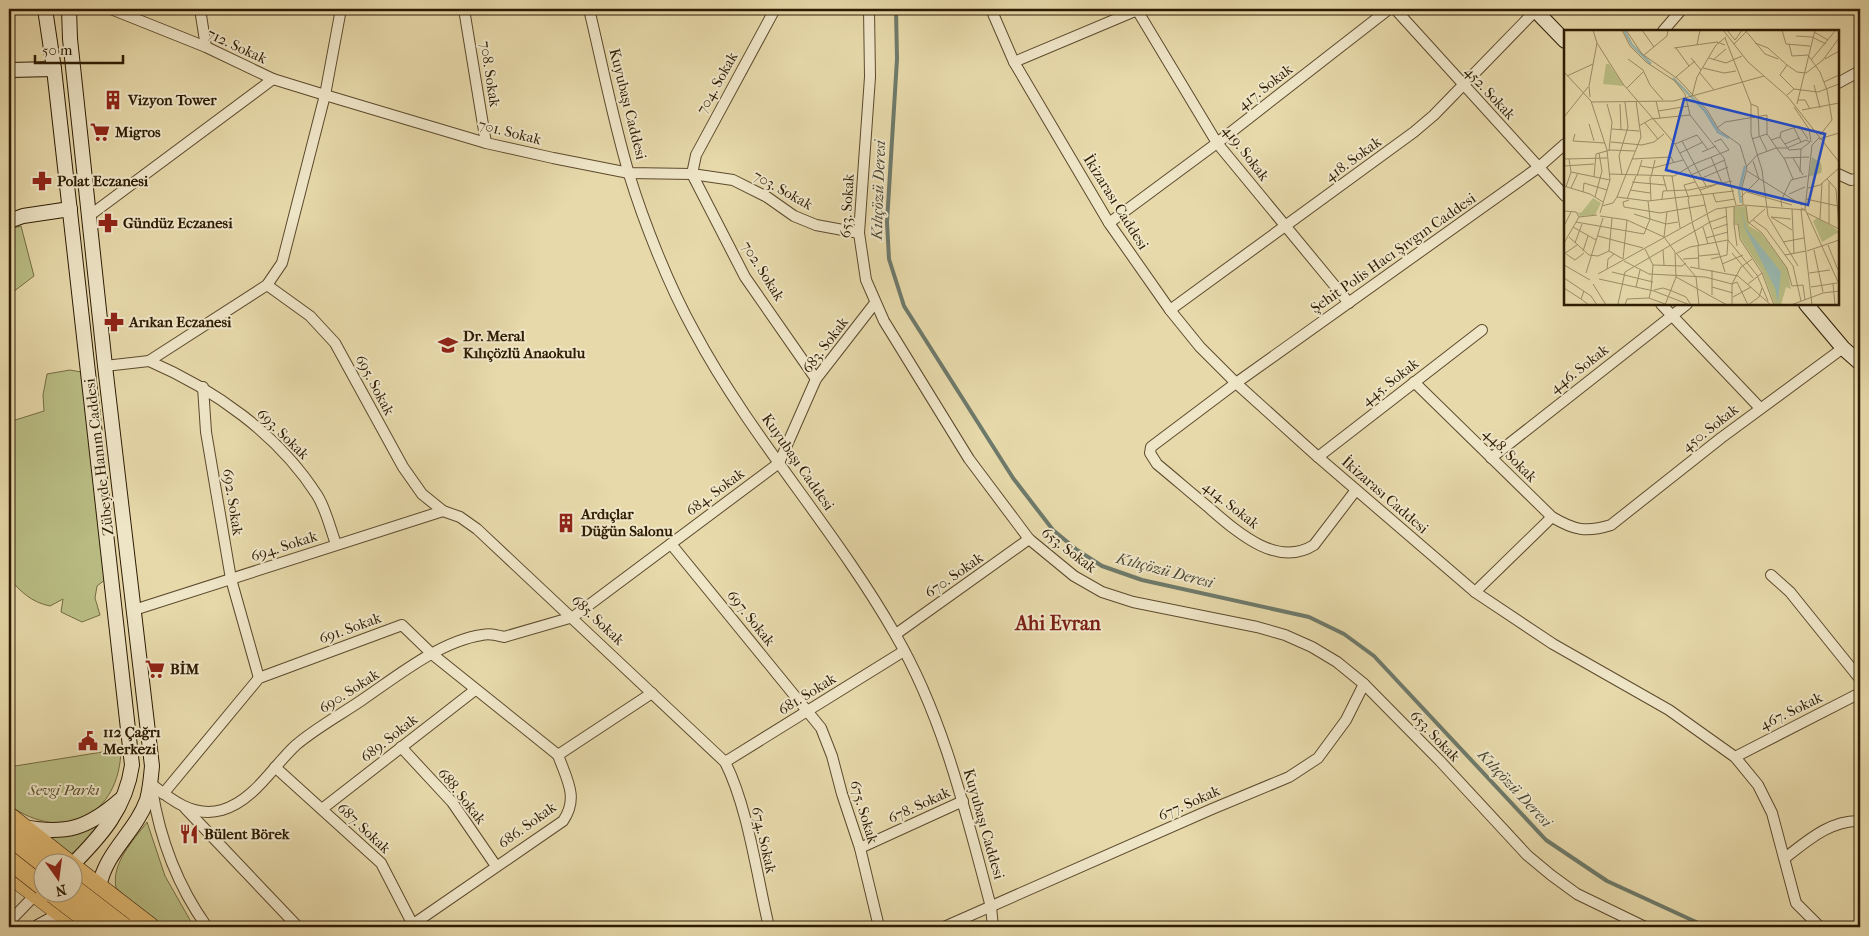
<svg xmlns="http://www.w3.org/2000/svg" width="1869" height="936" viewBox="0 0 1869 936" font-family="'IM FELL French Canon',serif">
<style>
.green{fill:#babe85;stroke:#746c44}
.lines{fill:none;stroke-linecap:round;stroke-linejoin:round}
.stream{stroke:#6e7a6b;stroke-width:4}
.street-casing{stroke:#5c4a2d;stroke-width:12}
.secondary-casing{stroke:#2d1b03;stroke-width:16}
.highway-casing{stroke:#2d1b03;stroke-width:19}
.street{stroke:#efe6c8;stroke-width:10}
.secondary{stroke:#efe6c8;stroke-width:14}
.highway{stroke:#e4bc75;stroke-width:18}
.highway-bridge-casing{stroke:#2d1b03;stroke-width:19;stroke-linecap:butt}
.highway-bridge{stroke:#e4bc75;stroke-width:18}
.labels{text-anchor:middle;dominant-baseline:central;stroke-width:4;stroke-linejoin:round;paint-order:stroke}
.street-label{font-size:15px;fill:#2d1b03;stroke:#efe6c8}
.poi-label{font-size:15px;font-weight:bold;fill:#2d1b03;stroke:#efe6c8;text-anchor:start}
.park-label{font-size:15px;font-style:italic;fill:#574c2a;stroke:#efe6c8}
.water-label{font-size:16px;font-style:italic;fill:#4d4a37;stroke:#efe6c8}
.district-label{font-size:20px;font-weight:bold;fill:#7a1f14;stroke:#efe6c8}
.inset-river{fill:none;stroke:#99b9b1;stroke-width:2.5}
.inset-road{fill:none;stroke:#9d8d67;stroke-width:1}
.view{fill:#1d4ed8;fill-opacity:0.15;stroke:#1d4ed8;stroke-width:2.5}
.inset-edge{fill:none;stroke:#2d1b03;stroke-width:2.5}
</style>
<rect width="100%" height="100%" fill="#e7d9aa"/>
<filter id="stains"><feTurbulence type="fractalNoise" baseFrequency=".004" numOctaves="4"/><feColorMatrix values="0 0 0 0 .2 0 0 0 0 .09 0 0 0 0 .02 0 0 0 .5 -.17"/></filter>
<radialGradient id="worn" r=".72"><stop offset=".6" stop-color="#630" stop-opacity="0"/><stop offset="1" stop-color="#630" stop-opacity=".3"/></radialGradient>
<!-- green -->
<g class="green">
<polygon points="21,226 34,276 9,295 9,229"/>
<path d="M70,370L81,372L106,579L97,586L95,598L100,615L82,622L61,612L63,599L50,606C31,602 21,592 9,578V422L44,411L43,395L47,374Z"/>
<path d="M121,749C120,816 63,844 9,805V767Z"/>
<polygon points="103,821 92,837 69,856 42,835"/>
<path d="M147,822L165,876L194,927H163L139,909L116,888C111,863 133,841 147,822Z"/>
</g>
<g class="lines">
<!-- stream -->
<polyline class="stream" points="896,9 897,59 887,222 889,259 904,306 1013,478 1053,530 1077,550 1102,566 1142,580 1309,617 1344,634 1374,656 1546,840 1607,881 1707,927"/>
<defs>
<g id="street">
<polyline points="111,9 206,47 273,79 325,95 486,143 553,158 629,173 692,174 733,180 767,197 794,216 816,225 859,233"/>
<polyline points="200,9 206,47"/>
<polyline points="464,9 486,143"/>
<path d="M589,9C602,63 613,120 629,174C644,223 669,286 694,331C751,438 835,529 895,634C944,718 966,814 991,907L993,927"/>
<polyline points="869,9 870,77 859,233 866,280 884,321 969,459 1029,539 1074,576 1102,592 1133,602 1257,627 1285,635 1312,647 1337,662 1364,684 1440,761 1527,855 1551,875 1577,894 1645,927"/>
<polyline points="991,9 1014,62 1109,223 1170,310 1200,347 1236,383 1318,457 1475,592 1553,644 1669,710 1735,757 1758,785 1772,813 1796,903 1820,927"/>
<polyline points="1395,9 1565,196"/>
<polyline points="1137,10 1217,143 1349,303"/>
<polyline points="1663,31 1682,9"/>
<polyline points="1014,62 1140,9"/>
<polyline points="1838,83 1860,71"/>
<polyline points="692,174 745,277 816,379"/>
<polyline points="692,174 696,155 775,9"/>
<polyline points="1838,174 1851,180 1860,178"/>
<polyline points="89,216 273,79"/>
<polyline points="1109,223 1217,143 1389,9"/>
<path d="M267,285L310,316L335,343L403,467L422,494L443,511L460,517L477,529L725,762C748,807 757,877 769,927"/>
<polyline points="1661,304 1760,408"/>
<polyline points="1170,310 1414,132 1434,115 1536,10"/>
<path d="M149,361C214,389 278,434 317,495C326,509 330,528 336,544"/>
<polyline points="105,366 149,361 267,285 282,263 325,95 341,9"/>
<path d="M1414,382L1552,517C1574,530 1586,533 1611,525L1721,438L1843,348"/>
<polyline points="203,387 206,432 231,579 259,678"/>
<polyline points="1318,457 1482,330"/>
<polyline points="1491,458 1687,304"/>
<path d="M1356,490L1314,545C1276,569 1235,530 1207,506C1190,492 1174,478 1157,464L1150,453L1151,447L1236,383L1539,167L1565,144"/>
<polyline points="671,544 821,728 832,756 842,794 860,848 879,927"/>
<polyline points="1771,575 1790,592 1860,679"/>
<polyline points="1475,592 1552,517"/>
<polyline points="134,610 443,511"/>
<polyline points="896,634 1029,539"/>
<polyline points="401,747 452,802 496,866"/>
<polyline points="1735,757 1860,693"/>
<polyline points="725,762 904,651"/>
<polyline points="275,767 381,863 413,925"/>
<path d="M150,783C171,800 194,818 222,810C254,801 273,766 296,745C316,728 340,715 362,700C396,677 440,641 482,635C490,633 496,635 504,637L573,617L779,463L816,379L875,303"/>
<path d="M152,789C160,840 177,885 207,927"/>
<polyline points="163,794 259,678 402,625 432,654 558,755"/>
<polyline points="185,808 298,927"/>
<polyline points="322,809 475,690"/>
<polyline points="860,848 963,801"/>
<path d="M1785,858C1807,841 1830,820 1860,821"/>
<polyline points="9,922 39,891"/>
<path d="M409,927L563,821C579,798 567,780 558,755L652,693"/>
<polyline points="944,927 1212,809 1289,777 1318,758 1346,720 1364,684"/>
</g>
<g id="secondary">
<path d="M45,9L54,69L132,765C126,808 101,836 72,865"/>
<path d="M69,9L70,39L105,366L152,766C151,777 150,789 147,800C135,833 106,851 99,887"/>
<polyline points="1534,9 1565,41"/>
<polyline points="9,70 54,69"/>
<polyline points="9,221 23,216 70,209"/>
<polyline points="1806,304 1843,348 1860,363"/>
<path d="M24,827C66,835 88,828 120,800"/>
<polyline points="38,927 62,914"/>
</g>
<g id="highway">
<polyline points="9,816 70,864"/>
<polyline points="9,838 42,864"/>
<polyline points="72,866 151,927"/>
<polyline points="9,874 79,927"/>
</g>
</defs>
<!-- street casing -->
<use href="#street" class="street-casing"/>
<!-- secondary casing -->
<use href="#secondary" class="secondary-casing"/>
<!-- highway casing -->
<use href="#highway" class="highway-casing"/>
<!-- street -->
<use href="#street" class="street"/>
<!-- secondary -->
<use href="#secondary" class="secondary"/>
<!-- highway -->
<use href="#highway" class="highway"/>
<defs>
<g id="highway-bridge">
<polyline points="9,860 42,886"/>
<polyline points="72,887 124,927"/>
<polyline points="53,894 96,927"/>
</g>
</defs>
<!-- highway-bridge casing -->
<use href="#highway-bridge" class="highway-bridge-casing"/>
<!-- highway-bridge -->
<use href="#highway-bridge" class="highway-bridge"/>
</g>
<!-- icons -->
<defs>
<symbol id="building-bare" viewBox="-9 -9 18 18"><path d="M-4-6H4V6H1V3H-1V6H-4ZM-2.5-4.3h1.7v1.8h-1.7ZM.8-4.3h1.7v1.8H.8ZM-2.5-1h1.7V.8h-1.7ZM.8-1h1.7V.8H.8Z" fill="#8f2418" stroke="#efe6c8" stroke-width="2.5" paint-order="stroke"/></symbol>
<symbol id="supermarket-bare" viewBox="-9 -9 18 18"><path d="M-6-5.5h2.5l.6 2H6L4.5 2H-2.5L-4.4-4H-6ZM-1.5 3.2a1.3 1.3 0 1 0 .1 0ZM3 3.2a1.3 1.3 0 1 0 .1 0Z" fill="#8f2418" stroke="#efe6c8" stroke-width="2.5" paint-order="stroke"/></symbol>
<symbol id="pharmacy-bare" viewBox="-9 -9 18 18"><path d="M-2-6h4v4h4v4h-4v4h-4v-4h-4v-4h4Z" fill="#8f2418" stroke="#efe6c8" stroke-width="2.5" paint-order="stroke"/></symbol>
<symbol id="school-bare" viewBox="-9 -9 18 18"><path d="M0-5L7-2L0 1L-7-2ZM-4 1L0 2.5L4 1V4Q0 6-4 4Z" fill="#8f2418" stroke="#efe6c8" stroke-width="2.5" paint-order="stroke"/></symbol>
<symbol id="civic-bare" viewBox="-9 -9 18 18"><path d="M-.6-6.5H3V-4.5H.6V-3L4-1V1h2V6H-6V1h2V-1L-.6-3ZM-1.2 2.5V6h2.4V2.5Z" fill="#8f2418" stroke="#efe6c8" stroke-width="2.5" paint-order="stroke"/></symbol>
<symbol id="restaurant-bare" viewBox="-9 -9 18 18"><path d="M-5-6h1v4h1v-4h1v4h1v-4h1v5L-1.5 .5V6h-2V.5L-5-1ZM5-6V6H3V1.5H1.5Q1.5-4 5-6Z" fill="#8f2418" stroke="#efe6c8" stroke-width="2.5" paint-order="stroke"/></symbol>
</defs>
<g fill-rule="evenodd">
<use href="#building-bare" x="99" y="86" width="28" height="28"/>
<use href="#supermarket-bare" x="86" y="118" width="28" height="28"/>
<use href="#pharmacy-bare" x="28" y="167" width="28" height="28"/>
<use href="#pharmacy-bare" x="94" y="209" width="28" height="28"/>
<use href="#pharmacy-bare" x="100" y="308" width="28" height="28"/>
<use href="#school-bare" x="434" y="331" width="28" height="28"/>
<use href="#building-bare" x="552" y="509" width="28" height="28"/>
<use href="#supermarket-bare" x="141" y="655" width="28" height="28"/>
<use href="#civic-bare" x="74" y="727" width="28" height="28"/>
<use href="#restaurant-bare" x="175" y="820" width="28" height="28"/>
</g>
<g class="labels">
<!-- street labels -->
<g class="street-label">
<text transform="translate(237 46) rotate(25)">712. Sokak</text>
<text transform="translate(490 74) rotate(81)">708. Sokak</text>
<text transform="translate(717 83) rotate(-61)">704. Sokak</text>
<text transform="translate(1265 87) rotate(-38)">417. Sokak</text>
<text transform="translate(1490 93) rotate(47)">452. Sokak</text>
<text transform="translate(628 104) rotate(76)">Kuyubaşı Caddesi</text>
<text transform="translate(510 132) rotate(14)">701. Sokak</text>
<text transform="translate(1246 153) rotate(52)">419. Sokak</text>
<text transform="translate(1353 159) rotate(-36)">418. Sokak</text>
<text transform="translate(783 190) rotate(29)">703. Sokak</text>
<text transform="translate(1116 202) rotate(58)">İkizarası Caddesi</text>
<text transform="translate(847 206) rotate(-87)">653. Sokak</text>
<text transform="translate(1393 253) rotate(-35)">Şehit Polis Hacı Şıvgın Caddesi</text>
<text transform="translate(763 271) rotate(58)">702. Sokak</text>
<text transform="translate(825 345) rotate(-53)">683. Sokak</text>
<text transform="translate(1579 369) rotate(-38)">446. Sokak</text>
<text transform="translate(1390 382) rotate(-38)">445. Sokak</text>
<text transform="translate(375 385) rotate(62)">695. Sokak</text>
<text transform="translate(1710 428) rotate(-38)">450. Sokak</text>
<text transform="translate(283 434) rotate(44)">693. Sokak</text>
<text transform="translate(1510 455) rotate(45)">448. Sokak</text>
<text transform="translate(99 457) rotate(-97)">Zübeyde Hanım Caddesi</text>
<text transform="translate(798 462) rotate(55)">Kuyubaşı Caddesi</text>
<text transform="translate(715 492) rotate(-37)">684. Sokak</text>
<text transform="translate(1385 495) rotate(41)">İkizarası Caddesi</text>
<text transform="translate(233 502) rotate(81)">692. Sokak</text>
<text transform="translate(1231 505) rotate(38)">414. Sokak</text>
<text transform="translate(284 546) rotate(-18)">694. Sokak</text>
<text transform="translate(1069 550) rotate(37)">653. Sokak</text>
<text transform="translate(954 575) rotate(-35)">670. Sokak</text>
<text transform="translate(751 618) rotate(51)">697. Sokak</text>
<text transform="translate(598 620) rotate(43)">685. Sokak</text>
<text transform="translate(350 628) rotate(-20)">691. Sokak</text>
<text transform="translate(349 691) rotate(-33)">690. Sokak</text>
<text transform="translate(807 694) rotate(-32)">681. Sokak</text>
<text transform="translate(1791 711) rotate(-26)">467. Sokak</text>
<text transform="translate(1435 736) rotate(46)">653. Sokak</text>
<text transform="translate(389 738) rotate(-38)">689. Sokak</text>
<text transform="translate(462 796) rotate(51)">688. Sokak</text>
<text transform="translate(1189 803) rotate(-24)">677. Sokak</text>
<text transform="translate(919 805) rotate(-25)">678. Sokak</text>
<text transform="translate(864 812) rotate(73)">675. Sokak</text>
<text transform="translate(984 824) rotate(74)">Kuyubaşı Caddesi</text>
<text transform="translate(527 825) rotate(-36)">686. Sokak</text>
<text transform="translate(364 828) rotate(43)">687. Sokak</text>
<text transform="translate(764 840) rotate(77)">674. Sokak</text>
</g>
<!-- poi labels -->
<g class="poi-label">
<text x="128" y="100">Vizyon Tower</text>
<text x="115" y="132">Migros</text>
<text x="57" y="181">Polat Eczanesi</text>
<text x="123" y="223">Gündüz Eczanesi</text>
<text x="129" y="322">Arıkan Eczanesi</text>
<text x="463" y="336">Dr. Meral<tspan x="463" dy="17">Kılıçözlü Anaokulu</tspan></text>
<text x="581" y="514">Ardıçlar<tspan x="581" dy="17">Düğün Salonu</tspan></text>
<text x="170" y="669">BİM</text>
<text x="103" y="732">112 Çağrı<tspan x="103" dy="17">Merkezi</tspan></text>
<text x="204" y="834">Bülent Börek</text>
</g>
<!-- park labels -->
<g class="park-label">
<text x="64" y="790">Sevgi Parkı</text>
</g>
<!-- water labels -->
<g class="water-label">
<text transform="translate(878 190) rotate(-88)">Kılıçözü Deresi</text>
<text transform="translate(1165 570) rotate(15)">Kılıçözü Deresi</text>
<text transform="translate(1515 788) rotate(47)">Kılıçözü Deresi</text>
</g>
<!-- district labels -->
<g class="district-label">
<text x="1058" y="623">Ahi Evran</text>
</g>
</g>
<!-- overview -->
<g transform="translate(1564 30)">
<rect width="275" height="275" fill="#e7d9aa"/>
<path d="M42,34H45L60,56L39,54ZM248,127L257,133L258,139L257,143L247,146H245ZM29,168L37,173L31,185L16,186L13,182L17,183ZM182,176L185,196L197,203L223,238L227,259L222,257L217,275H211L198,241L177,209L174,193H170V177ZM253,188L269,197L275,202L258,212L249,191Z" fill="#babe85"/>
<path d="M177,176L182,198L217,242L214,273L211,258L181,199Z" fill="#99b9b1"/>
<path class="inset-river" d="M60,0L68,15L87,34M109,48L141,81L154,102L165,108M177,173L175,161L181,136"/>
<path class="inset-road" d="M58,0L66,16L82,32L111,51L121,64L126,85L160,128L172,175M62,0L78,24L114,49L143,80L155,100L176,115L183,138L178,157L179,175M78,0L90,17M159,0L184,32L224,67L275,132M163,0L171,10L178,0M181,0L201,24L214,29M218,0L222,14L246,16M250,2L264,10M232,6L248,7L262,14M161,8L187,74V104L198,140L204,186L234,236M33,13L59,54L111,114L139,166L143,183M191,13L204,18L223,35L216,45L230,59L223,65M170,14L184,0M225,14L228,26L244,25L256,42L263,60M133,15L136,0M110,18L153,12L161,15M112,18L125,36M80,25L103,6L104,0M127,28L137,40M145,28L162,33L178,26M64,29L79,40L86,55L99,70M261,29L275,21M149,30L162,19M247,30L271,1M223,35L233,42L242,43L259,30L275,8M139,38L160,43L172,41M0,42L27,71L43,120L46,150L36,183M135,42L150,60M3,46L29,34M112,47L131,31M260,52L275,45M250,55L256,78M63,58L79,42M230,59L254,62L275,54M128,66L133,47L152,15L162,7M26,67L25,56L33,13L29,0M234,70H241L246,79M92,71L96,88M27,72L110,71L200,46M43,74L48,92L45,121M56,74L57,100M187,74L194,77L195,105L203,121M233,74L251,0M230,77L245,99L247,112M238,80L275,73M94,81L125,76M0,87L24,57M81,93L94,109M25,94L30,111M75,96L87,89L126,85M153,98L161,92L203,85V104L221,130L229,149M230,98L237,112M48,99L75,101M11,104L9,111L41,113M256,105L268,90L263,60M216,107L225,120L237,119L246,112M255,108L248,115L241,179L275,254M188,109L203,104M255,109L275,103M207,110L216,107L217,102L235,96L244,109M118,111L142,156M47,112L78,115L90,112L100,104M111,114L133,105L144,120M221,114L235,108M138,122L152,116M116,123L139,112M147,127L158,153M220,128L245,127M229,128L239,145M0,129L43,128M68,129L107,127L110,133M189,131L195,149M0,136L30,134M76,136L89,138L119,130M183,136L193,125L212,118H223L242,110L246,112M183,141L238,175M7,142L46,150M236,142L237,119M46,144L110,146L130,134L165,120L157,109L150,112M58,145L55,126L64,97L61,72M127,145L161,130M73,146L78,130M99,146L103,161M108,146L116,198M30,147L32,124L46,120L71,121M86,147L87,171M87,147L91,130M138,148L164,137M263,149L272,159L275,199M68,152L101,155M265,152V194M0,156L26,164L39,172M2,157L7,142L5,129M7,158L14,143M244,158L256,155L275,138M66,160L86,163M136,160L151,155M19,162L20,153L43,160M183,162L228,175M149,164L152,172L171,169M225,164L241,157M31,167L38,141L35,123M53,167L84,171L170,161M177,167L195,149M63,169L72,146M98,169L99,161L125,160L168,151M124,169L128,191M125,169L120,155L131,152M242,169L274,176M65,170L59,172L60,177L96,183L141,175M38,176L49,173L53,167L77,107L72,71M182,176L184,192L198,203L223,238L228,256L239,255L241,270M170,177V194H174L176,209L198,243L210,275M218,177L217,171L227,150L243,146M162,178L164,210L193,245L204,271M228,179L230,223M237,180L248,275M0,181L12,182L15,187L33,185M243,183L275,199M70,184L102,194L114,192M143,184L161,242M36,186L63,190L100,207M207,187L228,200M207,187L227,189M256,189L258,153M189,190L202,199L229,236L237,271M12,192L80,204L86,189L84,171M128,192L135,216M185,193L201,179M170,194L173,216M0,196L7,182M9,197L32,210M139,197L144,214M149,199L164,194M34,206L79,218M5,207L25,225L34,226L45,221L59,229M142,208L164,202M219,212L240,208M0,213L15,187M11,213L18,194M264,215L274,240M134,216L135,238M81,219L89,235L87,260M99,220L100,235M250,220L259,262M19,221L24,206M45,221L48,188M243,221L275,210M112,223L132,247L135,275M113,223L126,217L164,210L163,225L147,229M168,223L189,248M0,224L13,215M2,224L11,230L20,223M221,225L242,221M135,226L155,224M59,229L63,190M119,229L135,228M60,231L85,244L141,247L168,254L177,237L188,229M158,234L179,225M0,235L26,250M89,235L118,236L122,233M126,237L174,246L207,275M43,239L44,229L50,224M148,240V265M48,242L89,252M22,243L39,188M245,243L266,240M34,244L152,179L179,175L241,180L237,178M112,247L163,275M0,248L27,266L33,275M35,249L90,261L126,275M29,254L42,275M184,254L198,243M269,254L271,275M72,257L76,240M148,257L169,263M247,257L273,253M0,258L17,269M87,260L85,268L101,274M90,260L99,258L108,261L122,267L127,275M20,261L17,269L25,275M169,267L187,257M54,274L61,242L146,192L163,186M61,275L63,269L85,268M101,275L112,247L111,222L100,207L103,182M168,275V254L173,252L184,275M184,275L195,267L198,258M227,275L259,263L275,261"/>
<path class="view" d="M120,69L261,104L244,175L102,140Z"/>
<rect width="275" height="275" class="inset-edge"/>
</g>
<!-- margin -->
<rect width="1869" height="936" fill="none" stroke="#e7d9aa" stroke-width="30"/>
<rect x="10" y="10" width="1849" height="916" fill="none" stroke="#2d1b03" stroke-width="2.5"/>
<rect x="15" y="15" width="1839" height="906" fill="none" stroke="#2d1b03"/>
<!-- north arrow -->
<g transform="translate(58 878) rotate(166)"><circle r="24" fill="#efe6c8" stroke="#a19579"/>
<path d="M0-4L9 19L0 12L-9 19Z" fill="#8f2418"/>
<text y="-8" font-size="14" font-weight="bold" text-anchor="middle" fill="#2d1b03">N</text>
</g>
<!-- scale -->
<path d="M35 55v8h88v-8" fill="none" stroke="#2d1b03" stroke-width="2.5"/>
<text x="42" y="55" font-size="15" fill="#2d1b03" stroke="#efe6c8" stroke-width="4" paint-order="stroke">50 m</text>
<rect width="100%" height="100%" filter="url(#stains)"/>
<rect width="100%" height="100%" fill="url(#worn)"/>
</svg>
